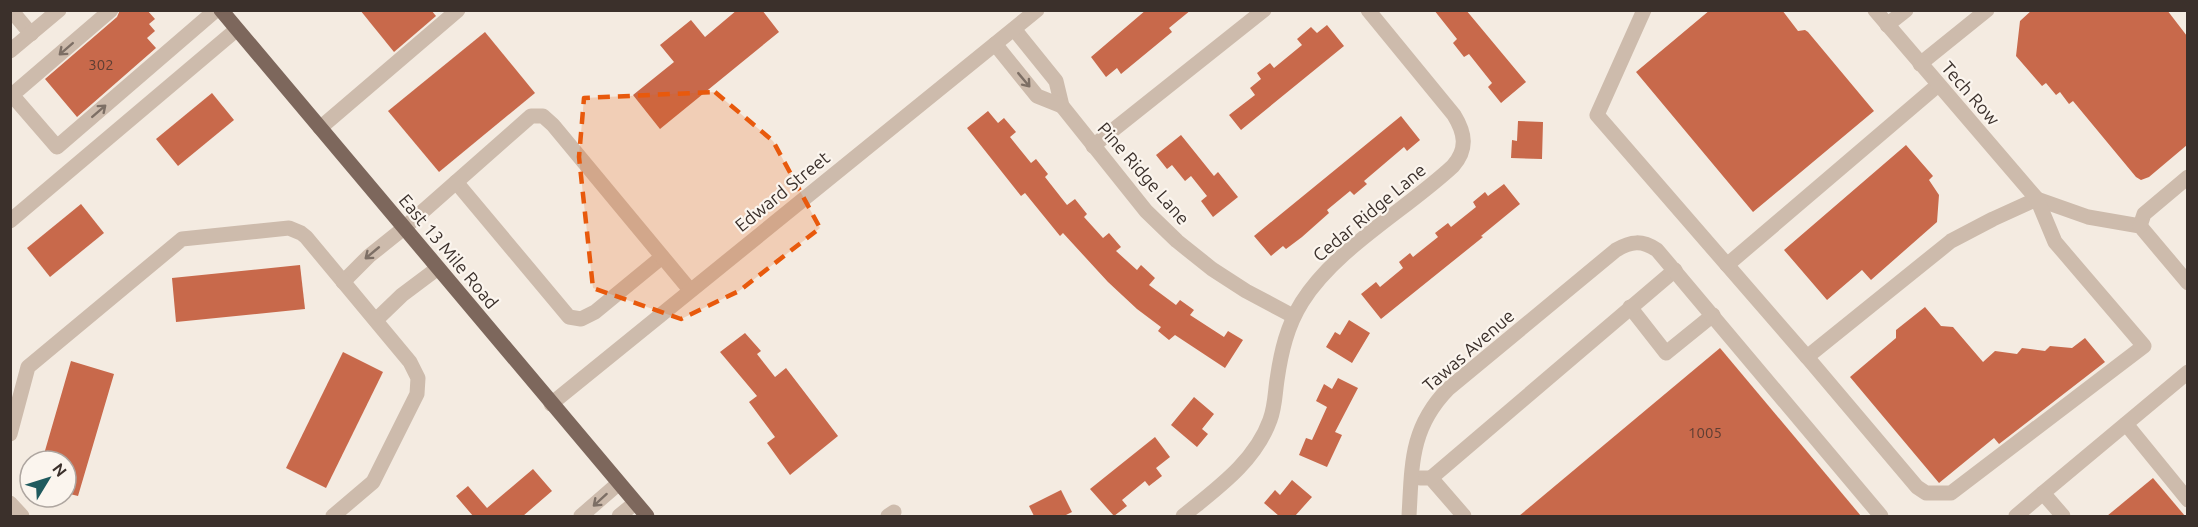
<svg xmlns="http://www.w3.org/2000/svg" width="2198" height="527" viewBox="0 0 2198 527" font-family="Ubuntu,sans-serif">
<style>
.building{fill:#c8694b}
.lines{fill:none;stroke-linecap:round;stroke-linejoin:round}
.minor{stroke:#cdbbac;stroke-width:15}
.major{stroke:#7d675c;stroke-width:15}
.oneway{stroke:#7d6f65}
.marked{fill:#e8590c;fill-opacity:0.2;stroke:#e8590c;stroke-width:4.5;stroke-dasharray:12 8;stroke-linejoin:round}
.labels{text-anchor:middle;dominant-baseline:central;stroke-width:4.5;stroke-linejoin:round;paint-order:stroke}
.number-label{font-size:15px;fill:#5e3e33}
.street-label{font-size:18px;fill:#3b302b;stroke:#fbf5ee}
</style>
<rect width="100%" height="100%" fill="#f4ebe1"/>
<!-- building -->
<g class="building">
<polygon points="120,10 147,10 155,19 149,24 155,31 147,38 156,48 77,117 45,79 117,17"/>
<polygon points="360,10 431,10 436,16 394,52"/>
<polygon points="737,10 762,10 779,32 660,129 633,95 674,62 660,45 691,20 705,37"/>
<polygon points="1146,10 1191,10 1169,28 1172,32 1121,74 1117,68 1106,77 1091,57"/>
<polygon points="1434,10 1466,10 1526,82 1501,103 1488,87 1492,83 1469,54 1464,57 1453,43 1457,39"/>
<polygon points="1710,10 1782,10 1798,31 1805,30 1808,32 1874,111 1753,212 1636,72"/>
<polygon points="2032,10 2167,10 2187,36 2187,145 2149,177 2141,180 2136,177 2073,101 2069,104 2060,92 2056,95 2046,83 2042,86 2016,56 2020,21"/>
<polygon points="1327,25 1344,46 1241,130 1229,115 1255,95 1250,88 1261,79 1257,73 1270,63 1274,68 1302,45 1297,39 1311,27 1317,33"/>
<polygon points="485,32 535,93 439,172 388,111"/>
<polygon points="212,93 234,120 178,166 156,139"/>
<polygon points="988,111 998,123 1004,118 1016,132 1010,137 1031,163 1036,159 1048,174 1045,177 1067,205 1075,199 1087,214 1084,217 1103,238 1109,233 1121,247 1116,251 1137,270 1141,265 1155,278 1149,285 1176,305 1180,300 1194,310 1190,315 1224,337 1228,331 1243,340 1225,368 1175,335 1169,340 1158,331 1161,327 1137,309 1108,282 1063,233 1060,236 1025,193 1021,196 967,128"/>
<polygon points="1401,116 1420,140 1407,151 1404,147 1364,181 1367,184 1354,195 1350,191 1327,210 1329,213 1302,237 1286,249 1283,246 1271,256 1254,236"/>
<polygon points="1518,121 1543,122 1542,159 1511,158 1512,140 1517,141"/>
<polygon points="1181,135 1214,176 1218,172 1238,197 1213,217 1201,201 1207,196 1191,176 1185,181 1172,165 1167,169 1156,155"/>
<polygon points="1906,145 1933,176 1929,180 1939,195 1937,222 1871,280 1862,270 1827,300 1784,250"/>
<polygon points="1504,184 1520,204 1481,236 1483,237 1381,319 1361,294 1376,282 1380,287 1403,268 1399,262 1410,253 1413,257 1438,237 1435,233 1448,223 1451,227 1476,207 1473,202 1485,192 1488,196"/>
<polygon points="81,204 104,233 50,277 27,248"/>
<polygon points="300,265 305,309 176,322 172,278"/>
<polygon points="1925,307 1941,326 1953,327 1983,362 1995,351 2017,354 2022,348 2045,351 2050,346 2072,348 2085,338 2105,362 1999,444 1994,438 1939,483 1850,377 1896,338 1896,330"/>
<polygon points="1349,320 1370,333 1352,363 1326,347 1335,332 1340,335"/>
<polygon points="745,333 761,351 757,354 775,377 786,368 838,436 790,475 767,443 775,437 749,402 757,396 720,352"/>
<polygon points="1720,348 1861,516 1519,516"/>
<polygon points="343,352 383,372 326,488 286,468"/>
<polygon points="71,361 114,374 78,496 66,493 66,461 42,461"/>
<polygon points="1338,378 1358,388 1335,432 1342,435 1327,467 1299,455 1306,438 1312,440 1327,407 1316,401 1324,384 1332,389"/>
<polygon points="1194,397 1214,414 1202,429 1208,434 1197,447 1171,425"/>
<polygon points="1155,437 1170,457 1156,468 1162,476 1149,486 1145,481 1122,500 1127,506 1114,516 1090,489"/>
<polygon points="533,469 552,491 523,516 473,516 456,496 468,486 487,508"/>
<polygon points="2153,478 2185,516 2107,516"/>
<polygon points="1292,480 1312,497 1295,516 1279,516 1264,503 1275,490 1280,495"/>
<polygon points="1061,490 1072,512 1064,516 1034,516 1029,506"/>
</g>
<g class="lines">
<!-- minor -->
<g class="minor">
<polyline points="11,10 31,34"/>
<polyline points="111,10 12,95 57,147 216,10"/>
<polyline points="1644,10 1597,115 1807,357 1951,241 1993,219 2037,199 2088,217 2140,226 2188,283"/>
<polyline points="1887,25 1906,10"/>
<polyline points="1014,29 1056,81 1062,106 1146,211 1177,241 1212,269 1246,291 1293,316"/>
<polyline points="995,44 1037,96 1062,106"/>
<polyline points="10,51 59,10"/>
<polyline points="1920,64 1987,10"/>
<polyline points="320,128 458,10"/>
<polyline points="1093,146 1264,10"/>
<polyline points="456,182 569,317 581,319 595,312 662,257"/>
<polyline points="10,221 236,30"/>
<polyline points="2140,226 2144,214 2188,177"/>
<polyline points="1727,265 1938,85"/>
<polyline points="343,282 369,256 404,228 531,116 543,116 553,125 690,290"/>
<polyline points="1630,307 1666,353 1713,315"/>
<polyline points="376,320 402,295 438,268"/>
<polyline points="1807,357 1917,487 1926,493 1951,493 2144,346 2055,242 2037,199 1875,10"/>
<polyline points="551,404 1037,10"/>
<polyline points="2126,424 2188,500"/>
<polyline points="10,434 28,367 182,239 289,228 301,233 306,237 410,362 418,378 417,394 373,482 333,516"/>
<polyline points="1420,478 1431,478 1464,516"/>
<polyline points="1431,478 1675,270"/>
<polyline points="10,503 22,516"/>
<polyline points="581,516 619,483"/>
<polyline points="619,516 635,503"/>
<polyline points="888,516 894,512"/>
<path d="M1183,516C1216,489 1255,462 1270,420C1275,407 1275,393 1277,380C1281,352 1287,326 1302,302C1336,248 1406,210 1453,166C1468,149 1465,133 1454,115L1368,10"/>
<path d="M1409,516C1412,465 1410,428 1448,389L1616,250C1631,241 1642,240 1657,250L1881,516"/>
<polyline points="2016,516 2043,493"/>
<polyline points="2063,516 2043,493 2188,372"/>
</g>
<!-- major -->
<polyline class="major" points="221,10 647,516"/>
</g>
<!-- one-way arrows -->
<defs><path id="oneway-shaft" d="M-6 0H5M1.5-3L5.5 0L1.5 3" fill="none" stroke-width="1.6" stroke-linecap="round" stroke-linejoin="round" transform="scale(1.5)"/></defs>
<g class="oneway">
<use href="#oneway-shaft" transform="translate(66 49) rotate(139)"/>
<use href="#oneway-shaft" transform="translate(1024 80) rotate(50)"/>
<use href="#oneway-shaft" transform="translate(99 111) rotate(-41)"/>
<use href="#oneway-shaft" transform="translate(372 253) rotate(140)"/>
<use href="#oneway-shaft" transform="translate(600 500) rotate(138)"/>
</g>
<!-- marked area -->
<path class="marked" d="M715,92L773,141L820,228L739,291L681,319L593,288L579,157L584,98Z"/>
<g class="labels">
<!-- number labels -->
<g class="number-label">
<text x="101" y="64">302</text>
<text x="1705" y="432">1005</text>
</g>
<!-- street labels -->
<g class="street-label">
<text transform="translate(1971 93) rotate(49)">Tech Row</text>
<text transform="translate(1144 173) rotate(49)">Pine Ridge Lane</text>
<text transform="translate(782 191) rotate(-39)">Edward Street</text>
<text transform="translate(1369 212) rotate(-40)">Cedar Ridge Lane</text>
<text transform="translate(449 251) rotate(50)">East 13 Mile Road</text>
<text transform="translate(1468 350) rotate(-41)">Tawas Avenue</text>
</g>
</g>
<!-- border -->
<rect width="2198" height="527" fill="none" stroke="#3b302b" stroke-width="24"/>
<!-- north arrow -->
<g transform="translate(48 479) rotate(52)"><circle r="28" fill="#fbf5ee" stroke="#aea6a0" stroke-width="1.5"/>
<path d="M0-4.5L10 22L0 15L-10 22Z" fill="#1f5a5e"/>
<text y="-9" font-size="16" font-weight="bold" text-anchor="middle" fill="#3b302b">N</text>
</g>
</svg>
